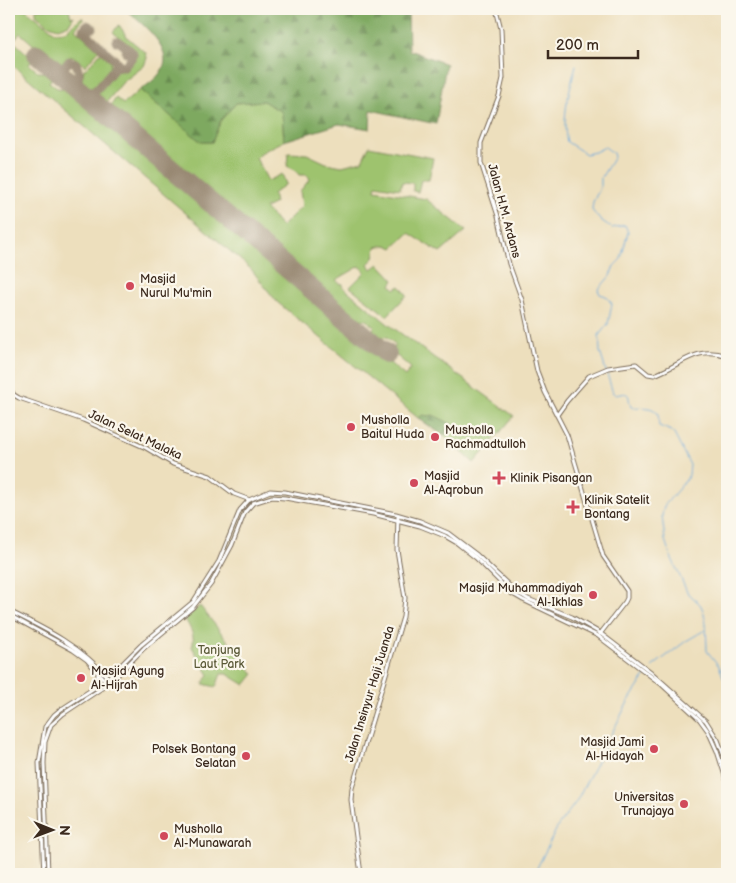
<svg xmlns="http://www.w3.org/2000/svg" width="736" height="883" viewBox="0 0 736 883" font-family="'Balsamiq Sans',sans-serif">
<style>
.green{fill:#9ec36e;stroke:#6c7646}
.forest{fill:url(#forest-firs);stroke:#5c6a40}
.lines{fill:none;stroke-linecap:round;stroke-linejoin:round}
.stream{stroke:#69a8dc;stroke-width:1}
.taxiway{stroke:#94846e;stroke-width:9}
.runway{stroke:#94846e;stroke-width:20}
.minor-casing{stroke:#796956;stroke-width:5}
.minor{stroke:#fff;stroke-width:3}
.poi-dot{fill:#d1495b;stroke:#fbf7ec;stroke-width:2}
.labels{text-anchor:middle;dominant-baseline:central;stroke-width:4.5;stroke-linejoin:round;paint-order:stroke}
.street-label{font-size:12px;fill:#3b2a1e;stroke:#fbf7ec}
.poi-label{font-size:12px;fill:#3b2a1e;stroke:#fbf7ec;text-anchor:start}
.park-label{font-size:12px;fill:#595836;stroke:#fbf7ec}
</style>
<defs>
<pattern id="forest-firs" width="22" height="20" patternUnits="userSpaceOnUse" patternTransform="scale(1.25)"><rect width="22" height="20" fill="#7ea961"/><path d="M5 1l3.5 6h-7zM16 11l3.5 6h-7z" fill="#688a4f"/></pattern>
</defs>
<rect width="100%" height="100%" fill="#fbf7ec"/>
<filter id="ink" filterUnits="userSpaceOnUse"><feTurbulence type="fractalNoise" baseFrequency=".02" numOctaves="2"/><feDisplacementMap in="SourceGraphic" scale="10" xChannelSelector="R" yChannelSelector="G"/><feConvolveMatrix kernelMatrix="1 2 1 2 8 2 1 2 1" color-interpolation-filters="sRGB"/></filter>
<filter id="wash" filterUnits="userSpaceOnUse"><feTurbulence type="fractalNoise" baseFrequency=".0096" numOctaves="4" result="noise"/><feDisplacementMap in="SourceGraphic" scale="20" xChannelSelector="R" yChannelSelector="G"/><feGaussianBlur stdDeviation="1.12" result="paint"/><feColorMatrix in="noise" values="0 0 0 0 0 0 0 0 0 0 0 0 0 0 0 0 0 1.4 0 .05"/><feComposite in="paint" operator="in"/></filter>
<g filter="url(#wash)">
<rect width="100%" height="100%" fill="#eddfbd"/>
<!-- green -->
<g class="green">
<polygon points="9,9 25,9 55,32 66,31 82,17 83,19 75,29 99,50 85,66 73,56 68,58 59,67 20,33 13,41 33,59 29,64 38,72 51,73 54,76 49,82 57,88 70,90 405,376 411,368 391,351 396,345 387,337 373,336 370,333 375,327 367,320 353,318 110,110 109,108 116,98 123,104 140,90 202,142 212,142 221,120 236,103 263,101 282,112 284,141 264,151 256,158 268,181 282,174 286,184 273,194 275,203 265,208 281,227 302,206 300,191 310,179 307,175 299,175 295,170 287,166 288,153 307,154 326,163 342,166 362,161 369,146 433,158 429,180 421,180 418,192 413,191 413,183 402,182 400,189 376,185 375,190 426,199 466,231 440,253 409,233 393,248 387,245 376,247 374,258 368,264 372,269 379,264 394,280 391,285 395,289 400,286 407,295 387,316 350,287 365,272 360,266 336,280 339,283 343,284 343,287 388,324 514,416 474,463 444,436 454,425 428,416 418,418 277,302 251,269 9,62"/>
<polygon points="36,9 69,9 71,17 74,16 69,24 58,28 49,25 36,14"/>
<polygon points="119,25 128,38 146,53 147,58 144,66 123,82 106,103 102,104 97,100 98,92 115,72 123,70 137,54 113,32"/>
<path d="M101,52L111,61C112,70 95,90 85,89L81,86L84,69L87,68Z"/>
<path d="M200,606L254,674L245,685L227,674H221L216,687L203,684L209,675L192,647C196,636 190,628 185,619Z"/>
</g>
<!-- forest -->
<g class="forest">
<path d="M125,9H408L409,50L446,64L436,124L371,110L370,129L339,124L284,141L282,112L263,101L236,103L221,120L212,142H201L140,90C149,84 161,76 164,65C171,45 137,20 125,9Z"/>
<polygon points="423,415 428,416 433,415 454,425 444,436 418,418"/>
</g>
<g class="lines">
<!-- stream -->
<g class="stream">
<path d="M576,65C570,89 561,117 567,142L586,154L595,152L605,147L613,153L614,157L601,178V186L593,202L592,210L598,218L612,228L625,225L628,232L621,259L614,266L610,276L598,290L600,294L606,296L612,304L608,324L599,335L600,352L613,393L616,395C632,391 627,395 631,407C639,408 653,405 658,414C659,418 658,423 659,426L672,431L674,434L690,465L689,475L686,480L664,506L662,516L665,540L669,552L687,592L700,604L703,610L706,623L707,651L719,666L727,686"/>
<polyline points="652,667 686,641 705,630"/>
<polyline points="534,874 558,826 576,802 628,702 646,675"/>
</g>
<!-- taxiway -->
<g class="taxiway">
<polyline points="116,41 118,41 130,50"/>
<polyline points="117,67 121,65 124,67 133,56 133,53 130,50 126,52"/>
<polyline points="59,74 69,61 76,63 79,73 77,89"/>
<polyline points="84,95 92,95 93,103"/>
<polyline points="92,95 118,64 117,62 83,30 87,25 93,28"/>
</g>
<!-- runway -->
<polyline class="runway" points="37,54 387,354"/>
</g>
</g>
<g filter="url(#ink)">
<g class="lines">
<defs>
<g id="minor">
<polyline points="496,9 501,29 503,78 499,96 481,143 481,163 498,216 509,264 522,300 537,371 545,392 567,435 603,556 627,591 627,598 625,602 600,634"/>
<polyline points="9,387 14,395 19,398 83,420 146,448 173,464 210,476 234,494 250,500"/>
<path d="M557,415L567,401L589,376L608,368L636,364L648,374L654,375C682,365 696,345 727,356"/>
<path d="M9,611C46,629 82,647 109,679"/>
<polyline points="9,615 73,650 87,660 106,682"/>
<polyline points="96,687 98,674"/>
<polyline points="44,874 39,763 45,727 54,715 60,710 105,681 141,645 193,602 219,561 240,510 249,500 270,491 285,492 396,514 420,521 448,533 477,555 514,590 528,599 572,617 600,633 651,672 706,721 718,740 727,764"/>
<polyline points="48,874 44,763 45,742 51,725 63,714 111,682 144,648 193,607 211,584 232,545 245,512 253,503 272,497 285,498 373,514 420,526 445,536 457,543 476,558 511,593 523,600 598,636 661,684 700,720 708,731 717,751 727,782"/>
<polyline points="361,874 351,800 352,788 403,617 405,598 397,550 398,515"/>
</g>
</defs>
<!-- minor casing -->
<use href="#minor" class="minor-casing"/>
<!-- minor -->
<use href="#minor" class="minor"/>
</g>
</g>
<!-- markers -->
<g class="poi-dot">
<circle cx="130" cy="286" r="5"/>
<circle cx="351" cy="427" r="5"/>
<circle cx="435" cy="437" r="5"/>
<path d="M496.5 470.5h5v5h5v5h-5v5h-5v-5h-5v-5h5z"/>
<circle cx="414" cy="483" r="5"/>
<path d="M570.5 499.5h5v5h5v5h-5v5h-5v-5h-5v-5h5z"/>
<circle cx="593" cy="595" r="5"/>
<circle cx="81" cy="678" r="5"/>
<circle cx="654" cy="749" r="5"/>
<circle cx="246" cy="756" r="5"/>
<circle cx="684" cy="804" r="5"/>
<circle cx="164" cy="836" r="5"/>
</g>
<g class="labels">
<!-- street labels -->
<g class="street-label">
<text transform="translate(504 211) rotate(75)">Jalan H.M. Ardans</text>
<text transform="translate(135 435) rotate(25)">Jalan Selat Malaka</text>
<text transform="translate(370 694) rotate(-73)">Jalan Insinyur Haji Juanda</text>
</g>
<!-- poi labels -->
<g class="poi-label">
<text x="140" y="279">Masjid<tspan x="140" dy="14">Nurul Mu'min</tspan></text>
<text x="361" y="420">Musholla<tspan x="361" dy="14">Baitul Huda</tspan></text>
<text x="445" y="430">Musholla<tspan x="445" dy="14">Rachmadtulloh</tspan></text>
<text x="424" y="476">Masjid<tspan x="424" dy="14">Al-Aqrobun</tspan></text>
<text x="510" y="478">Klinik Pisangan</text>
<text x="584" y="500">Klinik Satelit<tspan x="584" dy="14">Bontang</tspan></text>
<text x="583" y="588" text-anchor="end">Masjid Muhammadiyah<tspan x="583" dy="14">Al-Ikhlas</tspan></text>
<text x="91" y="671">Masjid Agung<tspan x="91" dy="14">Al-Hijrah</tspan></text>
<text x="644" y="742" text-anchor="end">Masjid Jami<tspan x="644" dy="14">Al-Hidayah</tspan></text>
<text x="236" y="749" text-anchor="end">Polsek Bontang<tspan x="236" dy="14">Selatan</tspan></text>
<text x="674" y="797" text-anchor="end">Universitas<tspan x="674" dy="14">Trunajaya</tspan></text>
<text x="174" y="829">Musholla<tspan x="174" dy="14">Al-Munawarah</tspan></text>
</g>
<!-- park labels -->
<g class="park-label">
<text x="219" y="650">Tanjung<tspan x="219" dy="14">Laut Park</tspan></text>
</g>
</g>
<!-- margin -->
<rect width="736" height="883" fill="none" stroke="#fbf7ec" stroke-width="30"/>
<!-- north arrow -->
<g transform="translate(52 830) rotate(91)" stroke="#fbf7ec" stroke-width="4" paint-order="stroke">
<path d="M0-4L9 19L0 12L-9 19Z" fill="#3b2a1e"/>
<text y="-8" font-size="14" font-weight="bold" text-anchor="middle" fill="#3b2a1e">N</text>
</g>
<!-- scale -->
<path d="M548 50v8h90v-8" fill="none" stroke="#3b2a1e" stroke-width="2.5"/>
<text x="556" y="50" font-size="15" fill="#3b2a1e" stroke="#fbf7ec" stroke-width="4" paint-order="stroke">200 m</text>
</svg>
